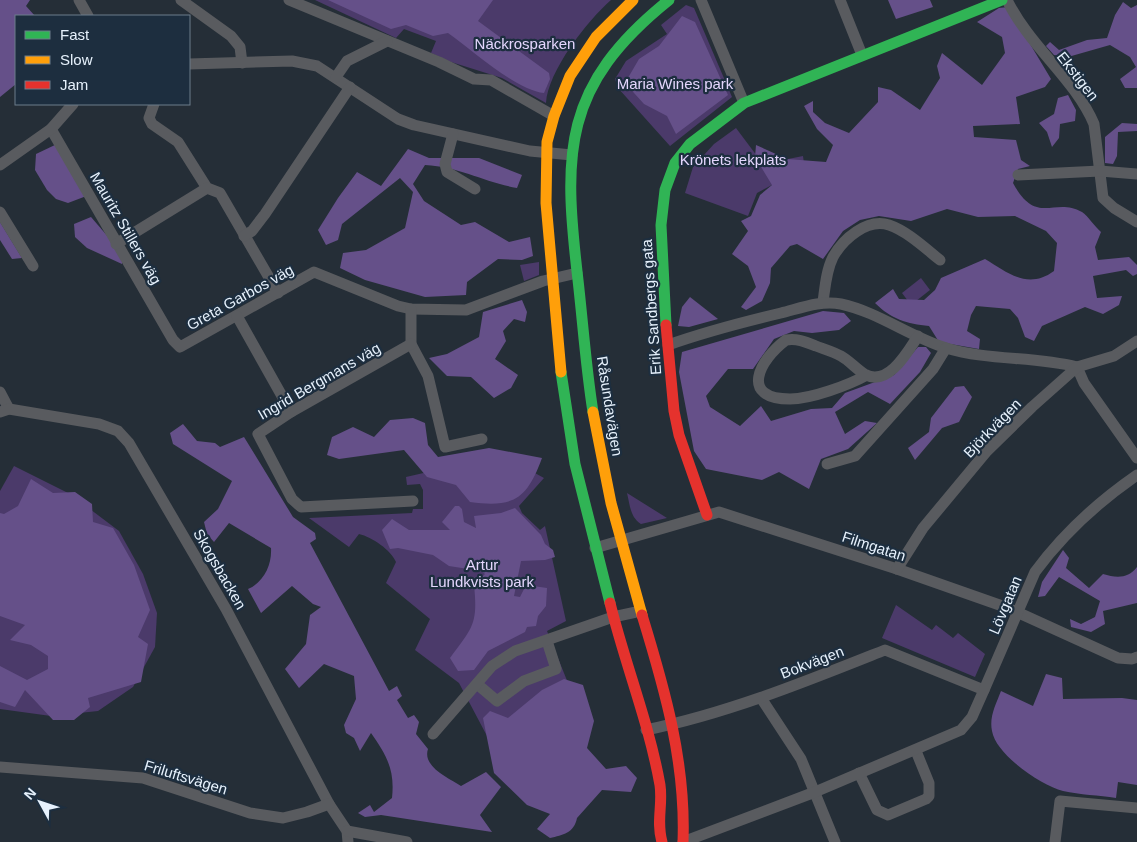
<svg xmlns="http://www.w3.org/2000/svg" width="1137" height="842" viewBox="0 0 1137 842" font-family="Arial,sans-serif">
<style>
.green{fill:#4b3a6a}
.forest{fill:#655089}
.lines{fill:none;stroke-linecap:round;stroke-linejoin:round}
.street{stroke:#595b5f;stroke-width:11}
.fast{stroke:#30b455;stroke-width:11}
.slow{stroke:#ff9f0a;stroke-width:11}
.jam{stroke:#e5322d;stroke-width:11}
.labels{text-anchor:middle;dominant-baseline:central;stroke-width:4.5;stroke-linejoin:round;paint-order:stroke}
.park-label{font-size:15px;fill:#e4d6fd;stroke:#1d2e3f}
.street-label{font-size:15px;fill:#e6f1fc;stroke:#1d2e3f}
</style>
<rect width="100%" height="100%" fill="#252e37"/>
<!-- green -->
<g class="green">
<path d="M315,0H611C587,21 548,71 546,103L502,78L451,62L431,53L436,41L404,29L396,38Z"/>
<polygon points="686,5 694,8 732,97 670,146 618,88 615,79 626,61 667,34 661,25"/>
<polygon points="736,128 763,164 803,156 806,179 772,185 757,193 748,216 685,193 693,167 714,144"/>
<polygon points="539,262 539,275 524,281 520,265"/>
<polygon points="921,278 930,290 911,305 902,293"/>
<path d="M502,455L544,478L519,506L522,513L540,530L545,526L566,621L547,631L587,730L487,736L459,683L415,650L430,619L386,583L396,562C391,550 372,537 359,534L349,547L309,518L412,513L413,509H423V490L420,484L407,485L406,477Z"/>
<polygon points="14,466 70,494 119,531 143,574 157,613 155,647 133,687 98,711 51,716 0,709 0,491"/>
<path d="M627,493L667,518L641,524C630,517 630,505 627,493Z"/>
<polygon points="896,605 932,630 936,625 953,638 958,633 985,654 975,677 882,638"/>
</g>
<!-- forest -->
<g class="forest">
<polygon points="0,0 30,0 26,6 35,16 16,16 16,84 0,97"/>
<path d="M328,0H493L478,21L549,73L550,79L544,93C516,90 472,50 448,33L433,36L406,25L391,29Z"/>
<polygon points="888,0 930,0 933,7 896,19"/>
<polygon points="1123,2 1131,8 1137,5 1137,88 1125,88 1120,79 1136,67 1130,57 1110,45 1068,57 1054,55 1046,46 1050,42 1059,50 1087,40 1107,38 1115,15"/>
<path d="M1008,7L1051,79L1045,87L1016,97L1020,124L973,126L974,137L1016,140L1021,160L1030,166L1018,169L1013,183C1037,227 1054,196 1082,212C1088,216 1095,227 1101,232L1095,247L1098,260L1129,257L1137,265V274L1133,276L1126,270L1093,276L1097,298L1122,296L1119,305L1103,314L1085,307L1042,326L1034,341L1025,337L1018,318L1010,309L976,306L971,315L967,331L980,339L979,349L939,342L929,326C907,324 891,319 875,303L893,289L899,299L924,300L935,290L941,278L985,259C1008,273 1028,290 1054,271L1057,243L1046,231L1015,216L978,217L947,209L911,221L879,216L860,220L843,231L823,259L797,244L790,246L771,268L770,283L762,301L746,310L741,307L756,287L748,266L732,254L748,231L741,221L751,216L760,195L772,185L755,157L756,145L787,159L826,162L833,145L817,129L804,106L813,101V112L825,123L849,133L878,102V87L891,90L920,110L940,78L937,66L942,53L982,85L1005,53L1002,37L977,22L999,8Z"/>
<polygon points="682,16 695,22 728,95 676,134 667,116 644,104 625,83 639,59 659,46"/>
<polygon points="1068,95 1076,110 1075,121 1060,124 1059,138 1052,147 1047,132 1039,123 1054,114 1058,98"/>
<polygon points="1122,123 1137,124 1137,131 1118,132 1117,156 1113,164 1105,163 1105,137"/>
<polygon points="57,144 89,195 68,203 56,199 47,190 35,170 36,154"/>
<path d="M408,149L429,158H479L522,175L517,188C483,182 461,167 425,165L413,184L424,201L461,225L475,222L509,242L530,237L533,256L522,260L498,259L467,282L466,295L425,297L365,280L340,268L343,253L366,250L405,228L413,192L400,178L342,224L338,240L326,245L318,230L338,198L357,172L381,186Z"/>
<polygon points="91,217 122,253 122,264 87,248 75,237 74,224"/>
<polygon points="0,222 22,258 12,259 0,240"/>
<polygon points="690,297 718,319 689,327 678,326 682,307"/>
<polygon points="522,300 527,312 525,322 514,319 503,331 506,341 495,359 518,375 511,388 494,398 471,377 447,376 429,358 447,354 479,337 483,312"/>
<polygon points="823,311 844,313 851,321 839,330 812,333 794,331 774,339 753,369 728,369 706,396 710,407 740,426 761,406 771,421 811,409 832,408 845,393 894,375 918,347 926,347 931,353 920,372 890,404 868,392 835,412 845,434 865,421 877,423 848,449 821,459 809,489 779,472 762,480 706,469 694,451 679,372 682,352"/>
<polygon points="964,386 972,397 959,422 942,428 915,460 908,448 929,432 931,418 955,387"/>
<path d="M413,418L425,423L428,445L438,457L489,448L542,458C527,499 514,508 470,502L456,485L427,477L404,450L339,459L327,455L332,437L353,427L374,437L390,420Z"/>
<path d="M183,424L197,441L215,443L220,447L244,437L293,517L315,533L316,539L310,543L389,691L397,686L402,696L397,700L408,718L414,715L419,722L416,734L428,749C422,767 449,778 461,786L486,772L501,787L480,815L492,832L381,815L365,817L358,813L370,805L374,812L392,798C395,770 387,756 371,733L360,751L354,738L346,733L344,725L356,699L354,676L324,664L299,688L285,669L306,644L310,615L321,607L313,604L292,586L261,613L248,589C264,582 272,565 271,548L229,523L214,542L207,534L204,522L218,509L232,481L173,444L170,433Z"/>
<polygon points="31,479 53,493 75,492 92,504 93,522 113,528 134,565 150,610 138,637 148,644 141,682 88,698 90,707 74,720 53,720 25,690 15,707 0,702 0,666 27,680 48,669 48,656 31,645 10,640 25,625 0,616 0,513 4,514 18,506"/>
<path d="M455,506H459L462,509L464,522L476,528L474,516L501,513L515,508L541,535L545,544L553,550L555,557L545,560L521,561L514,596L520,597L526,585L547,588L546,606L538,616L536,626L527,627L525,632L488,651L474,670L458,671L450,658C473,627 478,624 474,585L485,574L481,571L449,566L433,555L398,548L390,549L382,530L392,519L409,530H450L442,522Z"/>
<path d="M1063,550L1069,558L1066,568L1089,588L1103,574C1116,578 1128,579 1137,567V603L1103,611L1105,624L1091,632L1071,627L1070,619L1081,624L1095,617L1100,601L1059,577L1045,596L1038,597L1042,582Z"/>
<path d="M1046,674L1062,678L1063,699L1122,698L1137,700V785L1118,782L1116,798C1099,795 1080,795 1063,791C1041,785 996,755 992,731C989,717 996,704 1001,691L1033,706Z"/>
<path d="M564,679L583,685L594,721L587,748L606,769L626,766L637,778L631,792L602,790L577,818C574,833 563,835 550,838L537,829L550,814L527,805L494,773L483,718L490,711L508,718L542,690Z"/>
</g>
<g class="lines">
<!-- street -->
<g class="street">
<polyline points="79,0 88,16"/>
<polyline points="181,0 231,36 240,47 242,63"/>
<polyline points="289,0 439,62 474,79 491,80 554,116"/>
<polyline points="701,0 744,103"/>
<polyline points="840,0 862,55"/>
<path d="M1007,0C1030,47 1075,79 1094,124L1103,198L1114,208L1137,222"/>
<polyline points="189,64 292,61 317,66 398,119 414,125 530,151 572,155"/>
<polyline points="336,77 347,61 387,41"/>
<polyline points="154,104 149,118 152,124 178,142 207,188 220,193 278,293"/>
<polyline points="51,129 173,340 180,347 314,272 398,306 411,309 466,310 543,281 577,273"/>
<polyline points="453,134 445,164 447,172 475,189"/>
<polyline points="0,165 51,129 73,104"/>
<polyline points="1018,175 1100,171 1137,174"/>
<polyline points="0,212 33,266"/>
<polyline points="244,236 252,231 265,214 350,87"/>
<polyline points="116,244 207,188"/>
<path d="M823,302C825,288 826,271 833,257C843,239 867,218 889,225C907,231 925,248 940,260"/>
<polyline points="411,309 411,344 428,376 445,447 482,439"/>
<polyline points="237,316 291,412"/>
<polyline points="411,344 291,412 258,434 292,499 301,507 413,501"/>
<path d="M668,345C705,332 743,322 781,313C801,308 821,300 841,304C878,312 910,337 946,348C989,361 1034,356 1077,367"/>
<polyline points="1077,367 1084,383 1137,458"/>
<path d="M867,375C849,385 811,399 790,399C739,399 759,360 786,340C797,338 806,342 816,346C824,349 834,352 841,356C850,361 857,370 866,375C889,386 908,351 918,336"/>
<polyline points="0,392 9,409"/>
<polyline points="0,412 9,409 99,424 118,431 129,443 226,609 329,804 347,831 348,842"/>
<polyline points="827,464 855,456 933,369 946,348"/>
<polyline points="595,548 719,512 897,569 1008,608 1118,658 1132,659 1137,657"/>
<polyline points="897,569 923,528 987,451 1032,407 1077,367 1114,356 1137,341"/>
<polyline points="477,684 497,701 524,681 556,669 547,641"/>
<polyline points="761,698 801,759 835,842"/>
<path d="M646,730C729,713 807,681 885,650L984,690"/>
<polyline points="433,734 492,666 515,651 613,617 641,611"/>
<polyline points="0,767 143,778 250,813 283,818 307,812 329,804"/>
<polyline points="859,773 877,810 888,815 926,799 929,796 929,783 916,751"/>
<polyline points="347,831 407,842"/>
<path d="M683,842L815,792L961,730L972,717L984,690L1035,572C1063,534 1098,502 1137,475"/>
<polyline points="1055,842 1060,801 1137,808"/>
</g>
<!-- fast -->
<g class="fast">
<polyline points="666,325 661,225 665,190 675,163 690,144 744,103 1002,0"/>
<polyline points="561,372 575,464 610,603"/>
<path d="M593,412C586,368 583,324 578,280C563,152 562,86 669,0"/>
</g>
<!-- slow -->
<g class="slow">
<polyline points="561,372 546,203 547,142 554,116 570,76 596,37 633,0"/>
<polyline points="593,412 611,503 642,615"/>
</g>
<!-- jam -->
<g class="jam">
<polyline points="666,325 674,411 679,435 707,515"/>
<path d="M610,603C625,664 649,723 660,785C663,805 656,821 662,842"/>
<path d="M642,615C665,690 686,763 683,842"/>
</g>
</g>
<g class="labels">
<!-- park labels -->
<g class="park-label">
<text x="525" y="43">Näckrosparken</text>
<text x="675" y="83">Maria Wines park</text>
<text x="733" y="159">Krönets lekplats</text>
<text x="482" y="564">Artur<tspan x="482" dy="17">Lundkvists park</tspan></text>
</g>
<!-- street labels -->
<g class="street-label">
<text transform="translate(1078 76) rotate(52)">Ekstigen</text>
<text transform="translate(126 228) rotate(60)">Mauritz Stillers väg</text>
<text transform="translate(240 297) rotate(-29)">Greta Garbos väg</text>
<text transform="translate(651 307) rotate(-94)">Erik Sandbergs gata</text>
<text transform="translate(319 381) rotate(-30)">Ingrid Bergmans väg</text>
<text transform="translate(610 406) rotate(81)">Råsundavägen</text>
<text transform="translate(992 428) rotate(-46)">Björkvägen</text>
<text transform="translate(874 546) rotate(18)">Filmgatan</text>
<text transform="translate(220 569) rotate(60)">Skogsbacken</text>
<text transform="translate(1005 605) rotate(-67)">Lövgatan</text>
<text transform="translate(812 662) rotate(-21)">Bokvägen</text>
<text transform="translate(186 777) rotate(17)">Friluftsvägen</text>
</g>
</g>
<!-- legend -->
<rect x="15" y="15" width="175" height="90" fill="#1d2e3f" stroke="#6d7c8b"/>
<rect x="25" y="31" width="25" height="8" fill="#30b455" stroke="#6d7c8b"/>
<text x="60" y="40" font-size="15" fill="#e6f1fc">Fast</text>
<rect x="25" y="56" width="25" height="8" fill="#ff9f0a" stroke="#6d7c8b"/>
<text x="60" y="65" font-size="15" fill="#e6f1fc">Slow</text>
<rect x="25" y="81" width="25" height="8" fill="#e5322d" stroke="#6d7c8b"/>
<text x="60" y="90" font-size="15" fill="#e6f1fc">Jam</text>
<!-- north arrow -->
<g transform="translate(40 802) rotate(310)" stroke="#1d2e3f" stroke-width="4" paint-order="stroke">
<path d="M0-4L9 19L0 12L-9 19Z" fill="#e6f1fc"/>
<text y="-8" font-size="14" font-weight="bold" text-anchor="middle" fill="#e6f1fc">N</text>
</g>
</svg>
